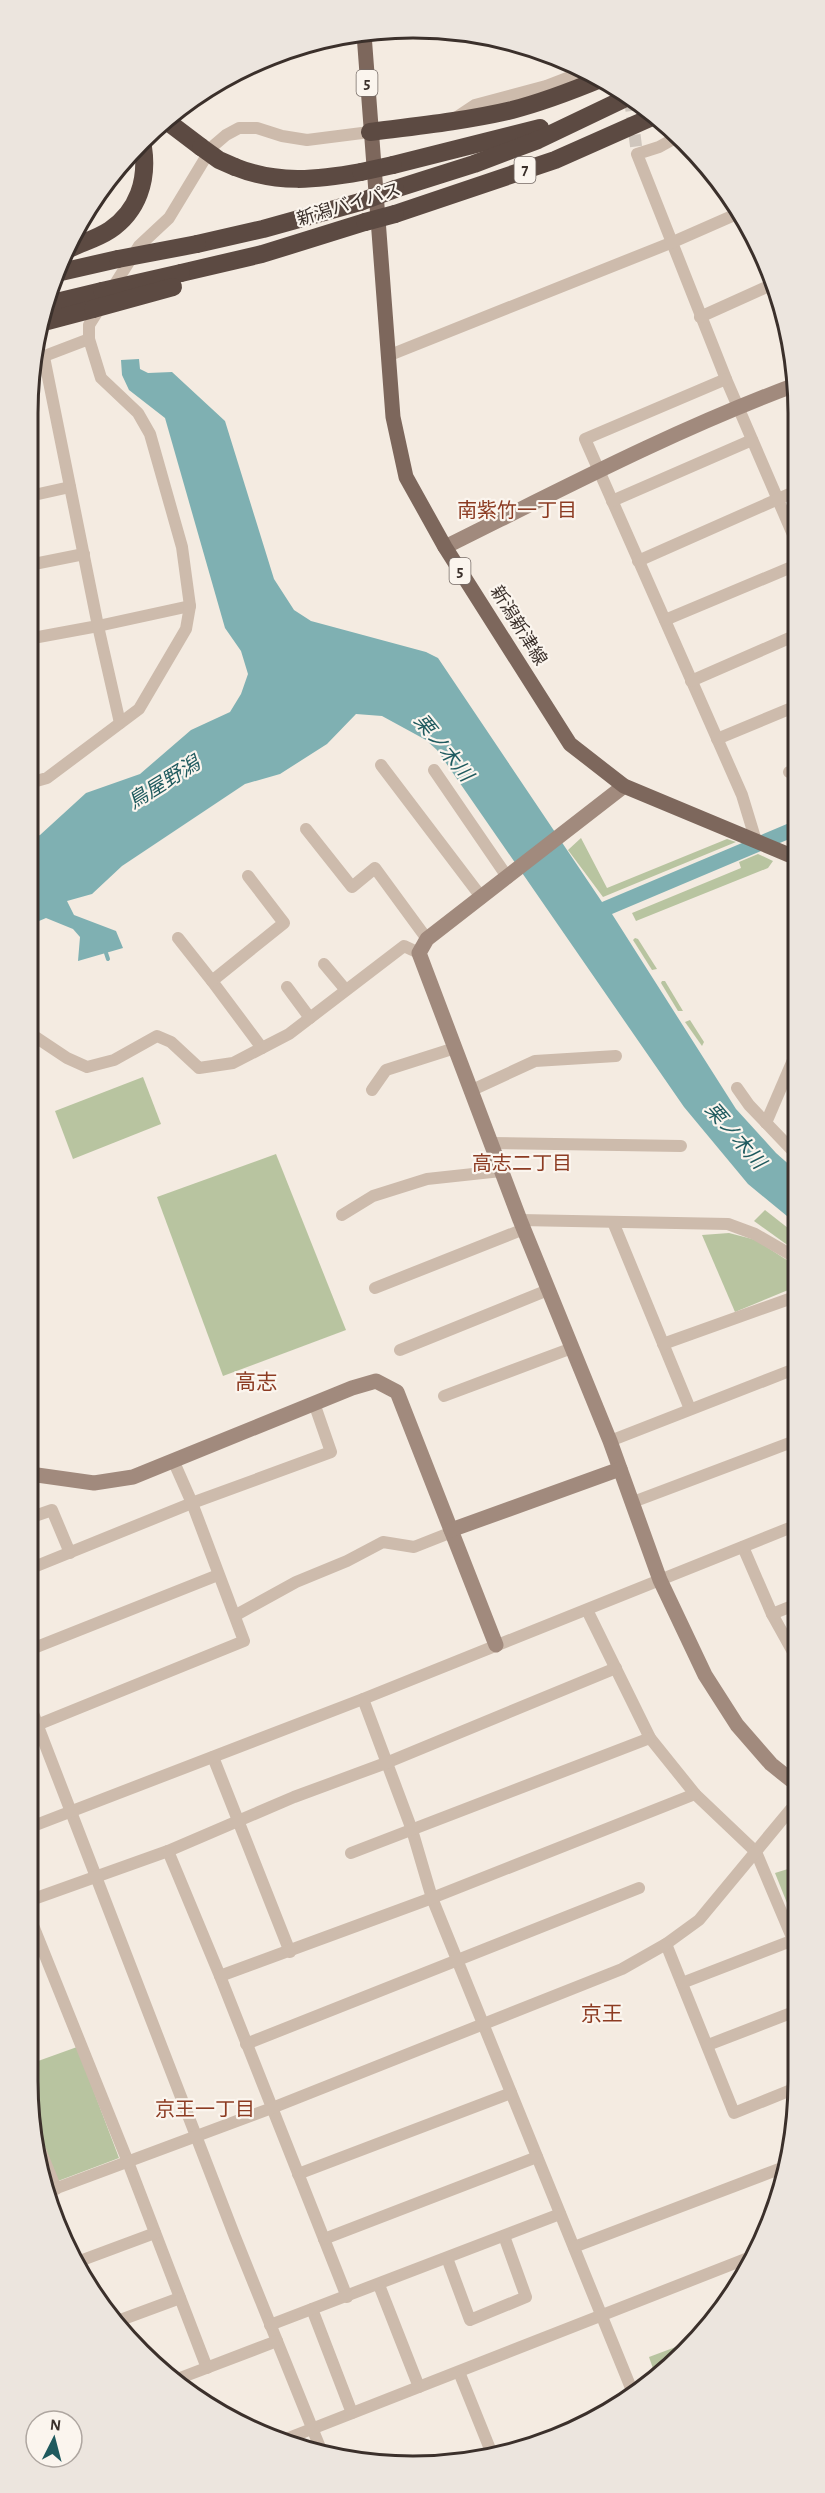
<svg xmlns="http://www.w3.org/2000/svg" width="825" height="2493" viewBox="0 0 825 2493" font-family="'Alegreya Sans','Noto Sans JP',sans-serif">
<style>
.green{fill:#b8c4a0}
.water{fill:#7fb0b2}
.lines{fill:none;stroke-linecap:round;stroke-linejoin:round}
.stream{stroke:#7fb0b2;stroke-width:4}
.street-tunnel{stroke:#cfc6bd;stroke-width:12;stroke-dasharray:12 6;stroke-linecap:butt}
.street{stroke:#cdbbac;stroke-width:12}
.secondary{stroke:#a18a7d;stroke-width:15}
.primary{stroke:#7d675c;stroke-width:15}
.highway{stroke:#5c4a42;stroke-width:18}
.highway-bridge{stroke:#5c4a42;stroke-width:18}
.labels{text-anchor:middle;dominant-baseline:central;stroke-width:4.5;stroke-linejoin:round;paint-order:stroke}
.shield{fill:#fbf5ee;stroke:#756b66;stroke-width:1.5}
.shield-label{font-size:16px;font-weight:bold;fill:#3b302b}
.street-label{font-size:18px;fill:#3b302b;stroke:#fbf5ee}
.neighbourhood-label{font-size:20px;fill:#8c3b22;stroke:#fbf5ee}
.water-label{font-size:20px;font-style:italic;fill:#1f5a5e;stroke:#fbf5ee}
.quarter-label{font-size:21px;fill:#8c3b22;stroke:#fbf5ee}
.rim{fill:none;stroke:#3b302b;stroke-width:3}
</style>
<rect width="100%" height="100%" fill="#f4ebe1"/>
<!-- green -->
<g class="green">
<polygon points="581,838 607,888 727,839 736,842 603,897 568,850"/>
<polygon points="758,854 773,861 768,868 636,921 632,913 741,868 739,862"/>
<polygon points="635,938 638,939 657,969 652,970 633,940"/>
<polygon points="662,981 665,981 683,1011 678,1011 661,983"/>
<polygon points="690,1020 704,1042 702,1046 685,1022"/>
<polygon points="143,1077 161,1124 73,1159 55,1111"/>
<polygon points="276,1154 346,1330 223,1376 157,1197"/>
<polygon points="765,1210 793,1232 793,1249 754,1221"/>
<polygon points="729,1233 756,1240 793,1264 793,1288 735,1312 702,1235"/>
<polygon points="791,1868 791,1913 775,1873"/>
<path d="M77,2047L119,2158L58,2181C44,2143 27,2106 27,2065Z"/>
<polygon points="689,2342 656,2377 649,2357"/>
</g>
<!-- water -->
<polygon class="water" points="139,359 140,369 148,373 172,372 225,421 274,579 294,610 311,621 426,652 438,658 602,902 794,821 794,837 612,914 736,1109 776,1153 793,1168 793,1221 748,1184 684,1107 437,750 426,740 382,716 356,714 327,744 280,774 245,784 122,866 92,894 67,901 74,915 116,931 123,948 78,961 80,937 73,929 46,918 32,924 32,838 40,835 86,793 140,774 191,730 230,712 241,694 248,674 241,651 225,628 165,418 129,390 122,375 121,360"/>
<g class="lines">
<!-- stream -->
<polyline class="stream" points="106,953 108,959"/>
<!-- street-tunnel -->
<polyline class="street-tunnel" points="630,99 637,154"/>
<!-- street -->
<g class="street">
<polyline points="454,119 475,105 546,86 585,71"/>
<polyline points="677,137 659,147 637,154 726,379 794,537"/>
<polyline points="110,292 139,246 169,218 212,147 226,135 239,128 257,128 282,136 307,140 370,132"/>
<polyline points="700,317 771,285"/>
<polyline points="390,355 673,242 739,213"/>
<polyline points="34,360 89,339"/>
<polyline points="726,379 585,439 742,795 756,841"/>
<polyline points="34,495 70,487"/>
<polyline points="612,501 752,440"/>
<polyline points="638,561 794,492"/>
<polyline points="34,564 84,554"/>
<polyline points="665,620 794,566"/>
<polyline points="33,638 98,626 44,357"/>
<polyline points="691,681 794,636"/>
<polyline points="120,723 98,626 190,606"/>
<polyline points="717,739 794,707"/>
<polyline points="381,765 482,898"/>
<polyline points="434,770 508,878"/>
<polyline points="789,772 794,770"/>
<polyline points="33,782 47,778 139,709 186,629 190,606 182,547 150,434 138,413 101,378 89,339 89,325 101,306"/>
<polyline points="306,829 352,887 375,868 427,939"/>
<polyline points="248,876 284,923 212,981 262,1048"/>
<polyline points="178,938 212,981"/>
<polyline points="324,964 345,989"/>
<polyline points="287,987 310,1018"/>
<polyline points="31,1034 67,1058 87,1067 114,1060 157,1036 171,1042 199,1068 233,1063 289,1034 404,946 419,953"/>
<polyline points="737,1088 749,1105 793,1151"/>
<polyline points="372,1090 386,1070 455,1048"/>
<polyline points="470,1091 535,1061 616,1056"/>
<polyline points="766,1123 793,1060"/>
<polyline points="490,1143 681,1146"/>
<polyline points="342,1215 373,1196 427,1179 501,1171"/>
<polyline points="520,1220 728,1224 755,1234 793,1256"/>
<polyline points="613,1222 690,1409"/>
<polyline points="375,1288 524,1229"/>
<polyline points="663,1344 792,1298"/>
<polyline points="400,1350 548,1290"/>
<polyline points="444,1396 572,1348"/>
<polyline points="610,1441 792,1370"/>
<polyline points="633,1502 792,1442"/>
<polyline points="29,1518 52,1510 70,1553"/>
<polyline points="743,1547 772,1614 792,1650"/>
<polyline points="29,1569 192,1503 331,1452 314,1403"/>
<polyline points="587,1610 650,1738 695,1794 756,1852 791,1935"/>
<polyline points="772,1614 792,1606"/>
<polyline points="236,1615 296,1582 347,1561 383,1542 414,1547 452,1532"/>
<polyline points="29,1650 218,1575"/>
<polyline points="363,1699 412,1830 432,1898 633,2393"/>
<polyline points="29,1703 235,2237 321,2450"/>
<polyline points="37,1725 244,1641 192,1503 173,1460"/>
<polyline points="213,1757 290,1952"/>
<polyline points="28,1828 363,1699 792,1527"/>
<polyline points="168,1851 220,1976 347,2297"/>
<polyline points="351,1853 650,1738"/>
<polyline points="28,1901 168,1851 294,1797 386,1763 616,1668"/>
<polyline points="28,1913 128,2162 207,2368"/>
<polyline points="666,1944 734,2113 791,2090"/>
<polyline points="220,1976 432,1898 695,1794"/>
<polyline points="682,1983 791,1941"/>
<polyline points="246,2044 639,1888"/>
<polyline points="708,2045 791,2013"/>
<polyline points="41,2152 56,2189"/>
<polyline points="298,2174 511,2093"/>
<polyline points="49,2191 272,2108 622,1969 666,1944 699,1920 791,1809"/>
<polyline points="324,2239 537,2157"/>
<polyline points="574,2247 787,2166"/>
<polyline points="447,2258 470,2320 526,2297 504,2236"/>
<polyline points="77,2262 155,2233"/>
<polyline points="379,2285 419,2387"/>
<polyline points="312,2309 352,2413"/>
<polyline points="115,2322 180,2298"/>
<polyline points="270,2325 560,2214"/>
<polyline points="459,2372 492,2454"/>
<polyline points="180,2378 277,2341"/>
<polyline points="286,2439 748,2258"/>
</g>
<!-- secondary -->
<g class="secondary">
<path d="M445,547C560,490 674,430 795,385"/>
<polyline points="624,786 427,939 419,953 520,1220 610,1441 660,1580 705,1675 737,1725 771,1764 791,1780"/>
<polyline points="30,1474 94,1483 133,1477 352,1388 376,1381 397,1392 496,1645"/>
<polyline points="451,1530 620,1469"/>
</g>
<!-- primary -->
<polyline class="primary" points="364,34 393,417 406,477 445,547 570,744 624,786 794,857"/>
<!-- highway -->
<g class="highway">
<polyline points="168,122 201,147"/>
<path d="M370,132C417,126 465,121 512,110C543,102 574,90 603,78"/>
<polyline points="393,165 540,128"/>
<path d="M235,167C277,184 317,180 361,172"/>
<polyline points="395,189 474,164 538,140 628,97"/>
<polyline points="395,214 555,160 652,117"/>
<polyline points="197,244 263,229 360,202"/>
<path d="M71,248C84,242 98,238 110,230C138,211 148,180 143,147"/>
<polyline points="61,272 118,259"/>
<polyline points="181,273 262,254 365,222"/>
<polyline points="48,304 102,291"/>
<polyline points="40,323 93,309"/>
</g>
<!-- highway-bridge -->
<g class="highway-bridge">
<polyline points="201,147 219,160 235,167"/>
<polyline points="361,172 393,165"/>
<polyline points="360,202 395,189"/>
<polyline points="365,222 395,214"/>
<polyline points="118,259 197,244"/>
<polyline points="102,291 181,273"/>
<polyline points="93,309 173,287"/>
</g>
</g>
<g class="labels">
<!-- shield labels -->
<g class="shield">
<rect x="356.5" y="70" width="21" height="26" rx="4.5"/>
<rect x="514.5" y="157" width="21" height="26" rx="4.5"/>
<rect x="449.5" y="558" width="21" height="26" rx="4.5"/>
</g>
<g class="shield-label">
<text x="367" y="83">5</text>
<text x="525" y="170">7</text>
<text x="460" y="571">5</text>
</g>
<!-- street labels -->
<g class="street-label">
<text transform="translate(349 205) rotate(-17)">新潟バイパス</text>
<text transform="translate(518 626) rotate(58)">新潟新津線</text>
</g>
<!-- neighbourhood labels -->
<g class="neighbourhood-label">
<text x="517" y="511">南紫竹一丁目</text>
<text x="522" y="1164">高志二丁目</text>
<text x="205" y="2110">京王一丁目</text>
</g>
<!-- water labels -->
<g class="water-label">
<text transform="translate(443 748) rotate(51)">栗ノ木川</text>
<text transform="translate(164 783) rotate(-32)">鳥屋野潟</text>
<text transform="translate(735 1136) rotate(49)">栗ノ木川</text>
</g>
<!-- quarter labels -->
<g class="quarter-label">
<text x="256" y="1382">高志</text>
<text x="602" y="2014">京王</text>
</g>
</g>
<!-- crop -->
<path d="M0 0H825V2493H0ZM413 38H413A375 375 0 0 1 788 413V2081A375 375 0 0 1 413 2456H413A375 375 0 0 1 38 2081V413A375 375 0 0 1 413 38Z" fill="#ece5de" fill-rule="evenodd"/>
<path class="rim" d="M413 38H413A375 375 0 0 1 788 413V2081A375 375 0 0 1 413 2456H413A375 375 0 0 1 38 2081V413A375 375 0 0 1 413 38Z"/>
<!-- north arrow -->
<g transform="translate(54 2439) rotate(6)"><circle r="28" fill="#fbf5ee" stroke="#aea6a0" stroke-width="1.5"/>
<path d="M0-4.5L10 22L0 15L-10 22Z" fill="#1f5a5e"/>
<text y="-9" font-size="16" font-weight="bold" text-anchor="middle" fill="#3b302b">N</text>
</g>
</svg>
